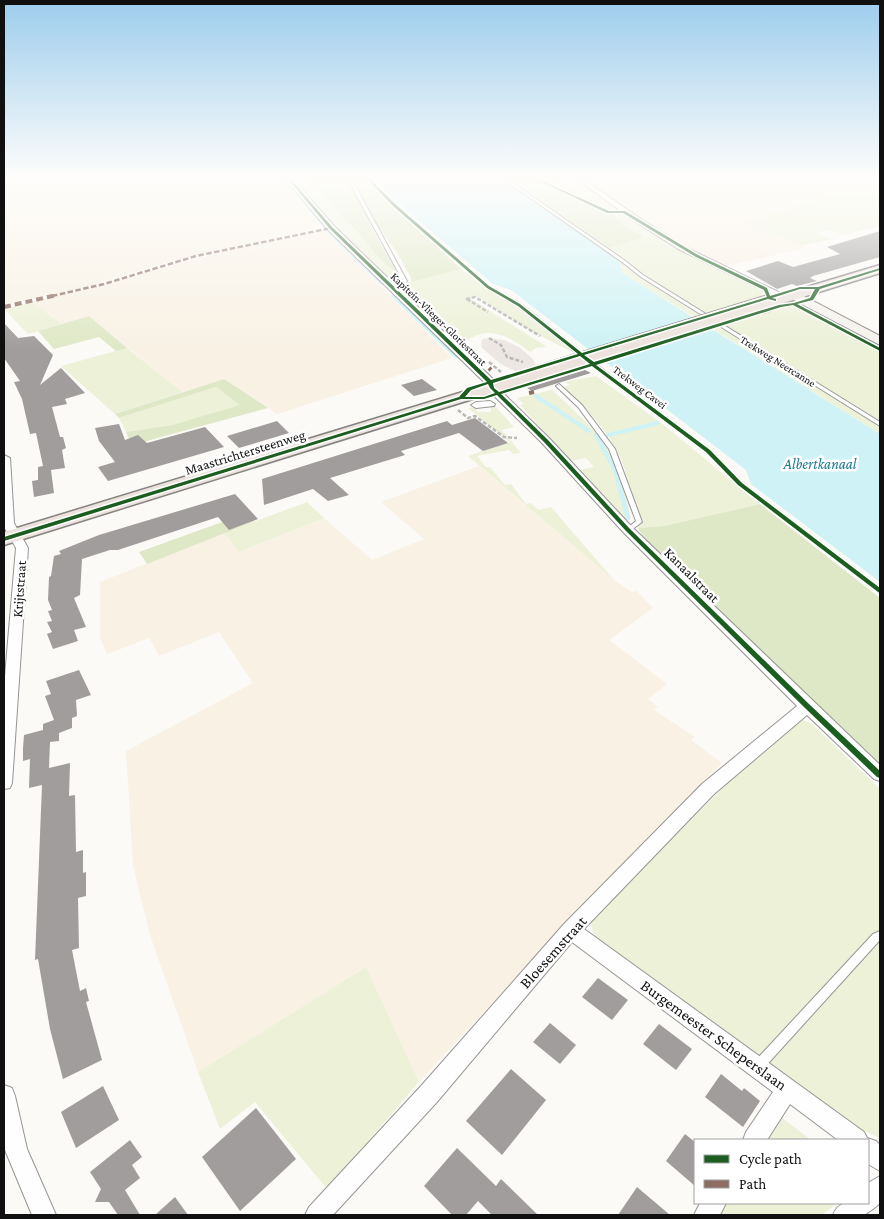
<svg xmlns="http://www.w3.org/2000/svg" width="884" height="1219" viewBox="0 0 884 1219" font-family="'Crimson Pro',serif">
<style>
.farmland{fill:#f8f1e4}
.green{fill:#ecf1d8}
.forest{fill:#dfe8c6}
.plaza{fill:#ece7e2}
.water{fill:#cef2f5}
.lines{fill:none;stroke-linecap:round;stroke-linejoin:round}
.stream-far2{stroke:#cef2f5;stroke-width:2.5}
.stream-far1{stroke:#cef2f5;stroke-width:4}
.stream{stroke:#cef2f5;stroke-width:4.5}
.building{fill:#a09d9c}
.lane-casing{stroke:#969594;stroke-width:2}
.street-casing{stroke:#969594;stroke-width:2}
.secondary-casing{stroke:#8d8c8b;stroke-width:2}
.primary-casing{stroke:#848381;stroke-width:3}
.path{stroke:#b9b9b8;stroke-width:2.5;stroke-dasharray:4 2;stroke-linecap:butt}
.lane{fill:#fffefe;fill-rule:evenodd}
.street{fill:#fffefe;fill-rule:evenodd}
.secondary{fill:#f5f2ec;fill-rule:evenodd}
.primary{fill:#ece4dc;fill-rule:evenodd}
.primary-bridge-casing{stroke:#848381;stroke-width:18;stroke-linecap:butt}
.primary-bridge{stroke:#ece4dc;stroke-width:16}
.quiet-far1{stroke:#8d6e63;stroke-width:2.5;stroke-dasharray:5.5 2.5;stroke-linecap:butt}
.quiet{stroke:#8d6e63;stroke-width:4;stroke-dasharray:7 4;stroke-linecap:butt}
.cycleway-casing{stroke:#fff;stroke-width:3}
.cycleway{fill:#1b5e20;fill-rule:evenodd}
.labels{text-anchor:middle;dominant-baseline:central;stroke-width:5;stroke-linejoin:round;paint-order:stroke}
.far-street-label{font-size:11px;fill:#101010;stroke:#fff}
.street-label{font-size:14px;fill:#101010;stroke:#fff}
.water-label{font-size:15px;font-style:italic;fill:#1c7c91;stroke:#fff}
.near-street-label{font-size:16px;fill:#101010;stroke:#fff}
</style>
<rect width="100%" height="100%" fill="#fcfaf7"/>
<!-- farmland -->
<g class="farmland">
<polygon points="4,178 280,178 320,225 312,226 313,229 176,260 77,289 4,305"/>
<polygon points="582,178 880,178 880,194 850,188 808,203 804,248 724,267 669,238"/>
<polygon points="325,230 452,358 277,414 224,379 182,392 89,316 61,324 32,302 103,285 243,246"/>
<polygon points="479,466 614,580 632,592 637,591 653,608 609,640 667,684 648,699 658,707 654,710 695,737 691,740 722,763 575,913 419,1082 366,967 198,1072 151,938 143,907 133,865 126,751 253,683 219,632 159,656 149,638 107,654 100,638 100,582 224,533 240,552 324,518 372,560 424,539 381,502"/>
</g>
<!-- green -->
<g class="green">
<path d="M290,178H307C334,210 364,238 391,269L397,272L400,282L391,283L317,210Z"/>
<polygon points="499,178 510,178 610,248 644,237 629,229 612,214 624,215 632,218 664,240 760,290 766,296 694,317 622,273 620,261"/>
<polygon points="553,178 572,178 616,210 604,210"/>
<polygon points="850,188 880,194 880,226 844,235 830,230 818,233 833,239 804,245 742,224 808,203"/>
<path d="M461,269L488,290L506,300L572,352L533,332L476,296L471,299L547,347L536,348L530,352C516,342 499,329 481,334C476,335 471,338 466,340L419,297L408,299L400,291C404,279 448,273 461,269Z"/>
<polygon points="32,302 61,324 28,334 4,309"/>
<path d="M787,306C811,307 858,339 880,351V434L713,329Z"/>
<polygon points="127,348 182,392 115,414 61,366"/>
<path d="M596,376L660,422L760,504L664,526L638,528C632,508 630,487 624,467C615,439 586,407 564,387L570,385L565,382Z"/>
<polygon points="216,387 241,405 172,425 126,432 119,418"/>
<path d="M552,390C567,404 583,418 596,433C616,455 625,491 631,519H624L579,470L594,467L586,458L571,461L520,405L524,404L517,398Z"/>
<polygon points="493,404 514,427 502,430 521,453 513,454 509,450 477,456 486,467 490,467 505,485 511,484 526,504 531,503 538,510 551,507 614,580 468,456 510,442 468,408 476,407 477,412 491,412 491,405"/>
<polygon points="307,502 324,518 239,552 224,533"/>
<polygon points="800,719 812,724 880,789 880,1138 842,1121 595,938 590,922 609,901 786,725"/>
<polygon points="366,967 419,1082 327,1189 255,1102 220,1129 198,1072"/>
<polygon points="781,1117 811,1140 767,1140"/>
<polygon points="727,1203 837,1203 822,1215 720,1215"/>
</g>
<!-- forest -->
<g class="forest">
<path d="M307,178H346L365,212L372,229L397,272C380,264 371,246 358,233C341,214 323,198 307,178Z"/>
<polygon points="351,178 363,178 461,269 411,282 411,278 398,254 377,225"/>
<polygon points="510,178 553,178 604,210 599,210 601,213 612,214 629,229 644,237 610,248"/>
<polygon points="89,316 127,348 116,351 99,337 54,349 38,331"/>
<polygon points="224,379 268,408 132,445 126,432 172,425 240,405 216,387 119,418 115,414"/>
<polygon points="760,504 880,598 880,770 801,694 645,540 638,528 664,526"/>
<polygon points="247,513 255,521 147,564 139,552"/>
</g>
<!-- plaza -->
<polygon class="plaza" points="489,338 504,340 519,347 532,358 537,367 520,373 502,365 482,348 481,342 483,339"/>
<!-- water -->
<polygon class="water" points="373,178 499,178 620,261 622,273 880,434 880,582 751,484 746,470 511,290 493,284 404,208"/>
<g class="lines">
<!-- stream-far2 -->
<g class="stream-far2">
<polyline points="281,178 323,226"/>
<polyline points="326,230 381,283"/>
</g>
<!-- stream-far1 -->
<g class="stream-far1">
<polyline points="394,296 456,356"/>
<polyline points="834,321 880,347"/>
<polyline points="536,396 589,431"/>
<polyline points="596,435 603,447"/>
<polyline points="608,435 658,423"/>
</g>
<!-- stream -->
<polyline class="stream" points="602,446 615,470 628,518"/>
</g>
<!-- building -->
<g class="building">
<polygon points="880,231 880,257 813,276 810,278 817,281 797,286 792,284 777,289 746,271 778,261 793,267 840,254 827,247"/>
<polygon points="4,323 18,338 34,336 53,355 40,385 61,368 85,393 65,399 67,404 52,407 60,437 63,437 66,448 62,450 65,468 51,470 54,493 34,497 32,481 38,480 38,467 43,466 36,433 30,434 22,399 14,382 20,381 4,358"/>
<polygon points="585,370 591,373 532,391 527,388"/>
<polygon points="422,379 437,390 414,396 401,385"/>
<polygon points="475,418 508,443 483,451 459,433 401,451 405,455 330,478 349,495 328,501 313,489 264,505 262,479 447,421 452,425"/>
<polygon points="277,421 289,433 239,448 227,436"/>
<polygon points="119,424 125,440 138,435 147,443 205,427 224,447 108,481 98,467 115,462 99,441 95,428"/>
<polygon points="235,494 258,519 229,530 218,517 118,550 110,550 82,559 80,595 74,598 86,627 74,630 78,641 53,649 47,634 52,632 47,622 52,621 48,611 52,610 48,600 49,577 51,576 54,556 61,554 59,551 99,535"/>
<polygon points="79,670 91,695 76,700 77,716 72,718 72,728 59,733 59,741 50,742 49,768 70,763 69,796 75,795 76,852 83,850 83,873 86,872 86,896 78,898 79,948 72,950 80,991 86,988 89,1001 86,1002 102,1060 63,1079 50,1029 38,959 35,960 42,785 29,788 30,759 23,761 23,748 24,735 43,730 43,724 54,720 45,696 51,694 46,681"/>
<polygon points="598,978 628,1000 612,1020 582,997"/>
<polygon points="550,1023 576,1045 560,1064 533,1042"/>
<polygon points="659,1024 692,1049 676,1070 643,1044"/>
<polygon points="511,1069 546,1100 502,1155 466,1121"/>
<polygon points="721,1074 742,1091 744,1088 760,1101 743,1127 705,1097"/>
<polygon points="103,1086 119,1120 76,1148 61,1112"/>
<polygon points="256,1108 296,1159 240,1211 202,1157"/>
<polygon points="685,1134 695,1142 695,1186 666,1161"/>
<polygon points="130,1140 142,1157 132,1165 140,1178 125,1190 140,1215 118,1215 109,1202 95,1202 101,1189 90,1172"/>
<polygon points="457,1148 496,1186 501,1179 538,1215 492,1215 478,1201 466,1215 452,1215 424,1186"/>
<polygon points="637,1187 670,1215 618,1215"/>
<polygon points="175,1197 188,1215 155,1215"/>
</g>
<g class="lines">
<defs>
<g id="lane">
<polygon points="347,178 351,178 407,281 404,285 393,289 391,288 401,283 403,281"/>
<polygon points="365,178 369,178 395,204 489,286 521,304 610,375 710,450 742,483 880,588 880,593 878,592 738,485 706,452 606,377 517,306 487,288 393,206"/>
<polygon points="502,178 506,178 624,260 643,275 880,422 880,426 641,277 622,262"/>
<polygon points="532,178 537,178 609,211 624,211 626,212 624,213 607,213"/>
<polygon points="559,384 582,405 615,449 642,522 630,531 628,532 625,530 636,521 609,449 578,407 557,387 556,386"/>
<polygon points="880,931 880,940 763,1069 759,1070 755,1069 754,1065 755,1061 873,934"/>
</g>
<g id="street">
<polygon points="285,178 292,178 334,226 494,380 497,387 550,439 632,527 880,765 880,781 874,779 807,715 714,794 584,929 864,1132 867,1138 876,1141 880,1145 880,1171 868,1164 868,1140 838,1140 790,1104 767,1140 743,1140 746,1132 773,1092 572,942 437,1102 333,1215 305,1215 309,1207 421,1086 564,924 702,784 797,706 624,533 542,443 488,390 485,383 328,230"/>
<polygon points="575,178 582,178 638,217 683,246 791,298 784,300 678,249 633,220"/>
<polygon points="490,401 495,404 494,406 476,408 471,405 476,402"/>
<polygon points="4,455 10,458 14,523 28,548 12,783 10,788 4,789 4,688 16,548 4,527"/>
<polygon points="4,1085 12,1088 15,1096 27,1149 56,1215 32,1215 5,1150"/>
<path d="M880,1176V1203C875,1208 870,1211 864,1215H833C839,1199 852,1203 868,1203V1183Z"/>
<polygon points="700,1203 726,1203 720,1215 694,1215"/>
</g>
<polygon id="secondary" points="794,291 880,336 880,345 790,298 788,295 790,292"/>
<g id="primary">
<polygon points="880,265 880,273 777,305 767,305 765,302 767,299"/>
<polygon points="518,375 524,377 526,380 524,383 4,545 4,532"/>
</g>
</defs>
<!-- lane casing -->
<use href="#lane" class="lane-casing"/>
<!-- street casing -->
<use href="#street" class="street-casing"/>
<!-- secondary casing -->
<use href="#secondary" class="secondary-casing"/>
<!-- primary casing -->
<use href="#primary" class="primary-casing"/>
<!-- path -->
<g class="path">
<polyline points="466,299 475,297 540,336"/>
<polyline points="467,299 488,312"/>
<polyline points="489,338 501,345 507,357 523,362"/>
<polyline points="489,362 501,372"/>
<polyline points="458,410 468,418 475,416 504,437 517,438"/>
</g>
<!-- lane -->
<use href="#lane" class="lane"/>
<!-- street -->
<use href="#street" class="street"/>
<!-- secondary -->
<use href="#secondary" class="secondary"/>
<!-- primary -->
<use href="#primary" class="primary"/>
<defs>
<polyline id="primary-bridge" points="518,380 772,302"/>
</defs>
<!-- primary-bridge casing -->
<use href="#primary-bridge" class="primary-bridge-casing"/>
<!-- primary-bridge -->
<use href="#primary-bridge" class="primary-bridge"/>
<!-- quiet-far1 -->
<polyline class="quiet-far1" points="52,296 104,284 196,256 331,228"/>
<!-- quiet -->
<g class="quiet">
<polyline points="4,307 57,295"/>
<polyline points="489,368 491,370"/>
<polyline points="529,393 534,392"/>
</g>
<defs>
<path id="cycleway" d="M287,178H290L332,227L491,380L578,354L518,306L487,288L393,206L366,178H369L395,204L489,286L520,304L582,353L767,297L764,290L696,257L623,213H607L533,178H536L609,211H625L698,255L767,288L770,296L800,287H818L880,268V270L820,289L813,300L797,304L880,348V351L793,305L781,307L596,365L710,450L742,483L880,588V593L878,592L738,485L706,452L592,366L501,394L548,440L630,529L809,704L880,771V778L877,777L805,708L626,531L544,442L497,395L484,399H461L4,541V537L459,397L467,388L487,382L330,229ZM800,289H815L810,298L794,303L779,305L594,362L584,355L768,299L776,301V299L772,298ZM580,356L590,364L499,392L494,388L493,383ZM488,384L490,388L495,393L484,397H465L471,390Z"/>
</defs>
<!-- cycleway casing -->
<use href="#cycleway" class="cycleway-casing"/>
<!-- cycleway -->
<use href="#cycleway" class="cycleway"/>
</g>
<!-- sky -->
<linearGradient id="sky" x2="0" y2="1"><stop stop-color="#9dcded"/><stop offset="0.51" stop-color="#fefdfb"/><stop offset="1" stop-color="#fefdfb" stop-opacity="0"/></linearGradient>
<rect width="884" height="349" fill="url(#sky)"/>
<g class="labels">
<!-- far-street labels -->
<g class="far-street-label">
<text transform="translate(439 319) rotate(44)">Kapitein-Vlieger-Gloriestraat</text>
<text transform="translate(778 361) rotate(32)">Trekweg Neercanne</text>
<text transform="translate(640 387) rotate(37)">Trekweg Cavei</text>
</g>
<!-- street labels -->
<g class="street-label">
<text transform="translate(245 452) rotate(-17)">Maastrichtersteenweg</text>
<text transform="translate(692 575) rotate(45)">Kanaalstraat</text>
<text transform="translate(19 589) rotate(-86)">Krijtstraat</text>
</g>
<!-- water labels -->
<g class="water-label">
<text x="820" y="464">Albertkanaal</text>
</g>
<!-- near-street labels -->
<g class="near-street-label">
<text transform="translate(553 952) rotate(-48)">Bloesemstraat</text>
<text transform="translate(714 1035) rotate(36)">Burgemeester Scheperslaan</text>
</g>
</g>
<!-- border -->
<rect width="884" height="1219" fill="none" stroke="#101010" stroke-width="10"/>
<!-- legend -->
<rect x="694" y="1139" width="175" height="65" fill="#ffffff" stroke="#9f9f9f"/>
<rect x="704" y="1155" width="25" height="8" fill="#1b5e20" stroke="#9f9f9f"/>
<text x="739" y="1164" font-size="15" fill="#101010">Cycle path</text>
<rect x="704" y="1180" width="25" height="8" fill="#8d6e63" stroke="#9f9f9f"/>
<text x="739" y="1189" font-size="15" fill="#101010">Path</text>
</svg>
